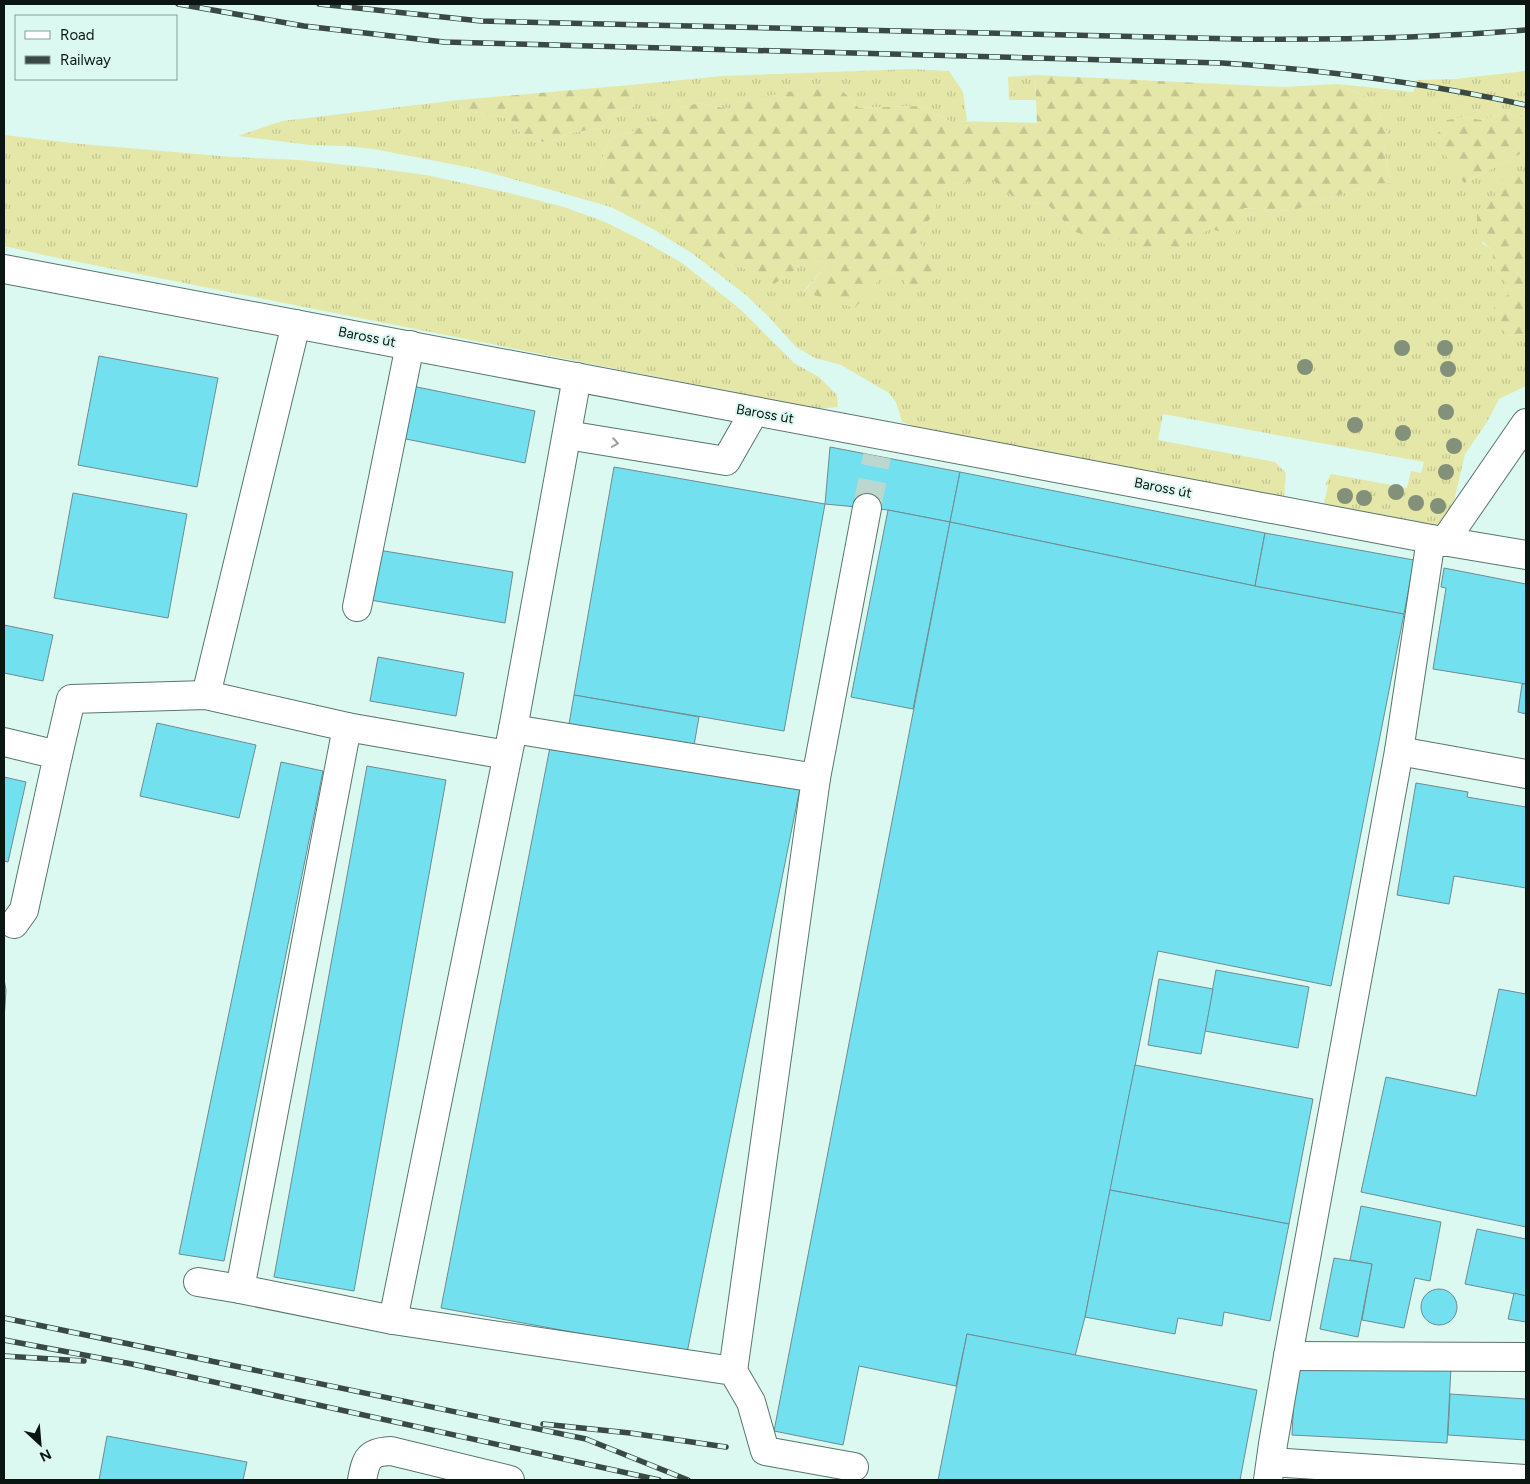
<svg xmlns="http://www.w3.org/2000/svg" width="1530" height="1484" viewBox="0 0 1530 1484" font-family="Figtree,sans-serif">
<style>
.grass{fill:url(#grass-tufts)}
.forest{fill:url(#forest-firs)}
.building{fill:#73e0f0;stroke:#6e8b90}
.lines{fill:none;stroke-linecap:round;stroke-linejoin:round}
.minor-tunnel{stroke:#bcd7cf;stroke-width:28;stroke-dasharray:28 14;stroke-linecap:butt}
.minor-casing{stroke:#5a756d;stroke-width:30}
.minor{stroke:#fff;stroke-width:28}
.rail-casing{stroke:#3b4945;stroke-width:5.5}
.rail{stroke:#dbf9f0;stroke-width:4;stroke-dasharray:11;stroke-linecap:butt}
.tree{fill:#83917a}
.oneway{stroke:#9da1a0}
.labels{text-anchor:middle;dominant-baseline:central;stroke-width:4;stroke-linejoin:round;paint-order:stroke}
.street-label{font-size:14px;fill:#0b1512;stroke:#dbf9f0}
</style>
<defs>
<pattern id="grass-tufts" width="24" height="20" patternUnits="userSpaceOnUse" patternTransform="scale(1.25)"><rect width="24" height="20" fill="#e4e7a7"/><path d="M3 7l-1-3M5 7V3M7 7l1-3M15 17l-1-3M17 17v-4M19 17l1-3" fill="none" stroke="#c2c58f"/></pattern>
<pattern id="forest-firs" width="22" height="20" patternUnits="userSpaceOnUse" patternTransform="scale(1.25)"><rect width="22" height="20" fill="#e4e7a7"/><path d="M5 1l3.5 6h-7zM16 11l3.5 6h-7z" fill="#c2c58f"/></pattern>
</defs>
<rect width="100%" height="100%" fill="#dbf9f0"/>
<!-- grass -->
<g class="grass">
<polygon points="911,69 949,71 963,92 967,121 950,121 918,106 859,108 842,90 746,100 729,109 698,103 662,113 634,131 610,138 601,163 614,196 644,203 664,217 683,238 811,259 827,264 804,291 874,286 884,271 904,276 928,250 912,237 933,216 941,185 992,179 1017,200 1048,205 1074,231 1131,235 1175,250 1243,208 1294,211 1306,205 1374,184 1391,183 1384,151 1388,134 1371,99 1338,84 1413,92 1417,80 1455,79 1526,71 1526,118 1504,113 1481,120 1464,117 1447,120 1437,134 1464,183 1526,151 1526,175 1512,175 1482,243 1493,251 1493,269 1505,278 1509,295 1500,299 1508,336 1524,334 1526,336 1526,386 1499,399 1487,422 1465,454 1449,523 1442,528 1323,506 1328,486 1325,485 1331,474 1407,488 1411,471 1421,473 1424,462 1163,414 1158,440 1275,462 1286,473 1284,498 923,429 902,422 896,402 889,393 841,365 815,358 796,347 767,315 746,295 693,254 653,229 611,207 477,169 374,149 346,146 310,145 238,136 282,121 459,100 459,109 510,119 527,141 551,142 569,133 602,128 613,113 635,106 630,85 723,76"/>
<polygon points="1035,75 1036,100 1009,100 1008,77"/>
<polygon points="4,135 81,144 232,157 300,160 366,167 426,175 509,193 564,207 605,222 647,243 682,263 740,309 794,363 819,377 837,395 838,407 818,409 53,257 4,246"/>
</g>
<!-- forest -->
<g class="forest">
<polygon points="1035,75 1284,87 1338,84 1371,99 1388,134 1384,152 1391,183 1374,184 1306,205 1294,211 1244,208 1235,235 1210,229 1175,250 1149,253 1131,235 1107,245 1074,231 1048,205 1017,200 992,179 942,185 933,216 912,237 928,250 939,278 908,292 903,276 884,271 874,286 855,308 804,292 827,264 811,259 774,284 683,238 664,217 644,203 614,196 601,163 610,138 634,131 662,113 698,103 729,109 746,100 804,89 842,90 859,108 918,106 950,121 1037,123"/>
<polygon points="630,85 635,106 613,113 602,128 569,133 551,142 527,141 510,119 459,109 459,100"/>
<polygon points="1504,113 1526,118 1526,151 1464,183 1443,151 1437,134 1447,120 1464,117 1481,120"/>
<path d="M1512,175H1526V336L1524,334L1508,336L1496,322L1494,306L1500,299L1508,295L1505,278L1493,269V251C1476,237 1477,231 1477,210L1494,198L1498,183Z"/>
</g>
<!-- building -->
<g class="building">
<polygon points="99,356 218,378 197,487 78,465"/>
<polygon points="412,386 535,411 525,463 401,438"/>
<polygon points="830,447 960,472 950,522 888,510 825,504"/>
<polygon points="614,467 825,504 784,731 574,695"/>
<polygon points="960,472 1265,533 1255,586 950,522"/>
<polygon points="73,493 187,514 168,618 54,598"/>
<polygon points="888,510 950,522 913,709 851,697"/>
<polygon points="950,522 1255,586 1404,614 1331,986 1158,951 1085,1317 1075,1356 967,1334 956,1386 859,1366 843,1445 774,1431"/>
<polygon points="1265,533 1414,560 1404,614 1255,586"/>
<polygon points="378,550 513,572 505,623 370,600"/>
<polygon points="1444,568 1526,584 1526,684 1433,669 1446,588 1441,587"/>
<polygon points="4,625 53,635 43,681 4,673"/>
<polygon points="378,657 464,673 456,716 370,701"/>
<polygon points="1522,684 1526,684 1526,714 1518,712"/>
<polygon points="574,695 699,717 693,751 568,730"/>
<polygon points="157,723 256,745 239,818 140,796"/>
<polygon points="551,742 800,788 687,1353 441,1308"/>
<polygon points="281,762 323,771 224,1261 179,1254"/>
<polygon points="367,766 446,780 354,1291 274,1277"/>
<polygon points="4,777 26,782 8,862 4,861"/>
<polygon points="1416,783 1468,792 1467,797 1526,807 1526,888 1454,876 1449,904 1397,895"/>
<polygon points="1216,970 1309,987 1298,1048 1205,1031"/>
<polygon points="4,979 6,990 4,1020"/>
<polygon points="1159,979 1213,989 1201,1054 1148,1045"/>
<polygon points="1499,989 1526,994 1526,1227 1361,1192 1386,1077 1476,1096"/>
<polygon points="1135,1065 1313,1099 1289,1224 1110,1190"/>
<polygon points="1110,1190 1289,1224 1270,1321 1224,1312 1222,1326 1178,1318 1175,1334 1085,1317"/>
<polygon points="1361,1206 1441,1222 1430,1281 1415,1278 1404,1328 1362,1320 1372,1264 1350,1260"/>
<polygon points="1477,1229 1526,1239 1526,1296 1465,1284"/>
<polygon points="1334,1258 1372,1264 1358,1337 1320,1329"/>
<circle cx="1439" cy="1307" r="18"/>
<polygon points="1514,1293 1526,1296 1526,1322 1508,1319"/>
<polygon points="967,1334 1257,1390 1240,1480 938,1480"/>
<polygon points="1296,1358 1451,1367 1447,1443 1292,1435"/>
<polygon points="1450,1394 1526,1399 1526,1440 1448,1435"/>
<polygon points="107,1436 247,1462 243,1480 99,1480"/>
</g>
<g class="lines">
<!-- minor-tunnel -->
<polyline class="minor-tunnel" points="867,508 877,456"/>
<defs>
<g id="minor">
<polyline points="4,269 1431,539 1526,555"/>
<polyline points="567,435 726,461 754,412"/>
<polyline points="1444,542 1526,423"/>
<polyline points="357,607 410,345"/>
<polyline points="206,695 296,324"/>
<polyline points="513,729 816,778 733,1371"/>
<polyline points="4,742 58,755 71,699 206,695 347,727 507,755"/>
<polyline points="1399,751 1526,774"/>
<polyline points="816,778 867,508"/>
<polyline points="14,924 24,910 58,755"/>
<polyline points="198,1282 240,1289 393,1320 733,1371 751,1402 765,1451 854,1467"/>
<polyline points="240,1289 347,727"/>
<polyline points="393,1320 513,729 577,377"/>
<polyline points="1288,1356 1526,1357"/>
<polyline points="1271,1462 1526,1479"/>
<path d="M362,1480C366,1459 368,1452 391,1451L510,1480"/>
<polyline points="1268,1480 1273,1444 1288,1356 1399,751 1431,539"/>
</g>
</defs>
<!-- minor casing -->
<use href="#minor" class="minor-casing"/>
<!-- minor -->
<use href="#minor" class="minor"/>
<defs>
<g id="rail">
<path d="M178,4L304,26L444,42L1222,63C1325,70 1426,83 1526,105"/>
<path d="M319,4L481,21L1238,39C1334,40 1430,38 1526,30"/>
<polyline points="4,1318 586,1439 688,1480"/>
<polyline points="4,1340 132,1364 659,1480"/>
<polyline points="4,1356 84,1361"/>
<polyline points="543,1424 630,1433 726,1447"/>
</g>
</defs>
<!-- rail casing -->
<use href="#rail" class="rail-casing"/>
<!-- rail -->
<use href="#rail" class="rail"/>
</g>
<!-- trees -->
<g class="tree">
<circle cx="1402" cy="348" r="8"/>
<circle cx="1445" cy="348" r="8"/>
<circle cx="1305" cy="367" r="8"/>
<circle cx="1448" cy="369" r="8"/>
<circle cx="1446" cy="412" r="8"/>
<circle cx="1355" cy="425" r="8"/>
<circle cx="1403" cy="433" r="8"/>
<circle cx="1454" cy="446" r="8"/>
<circle cx="1446" cy="472" r="8"/>
<circle cx="1396" cy="492" r="8"/>
<circle cx="1345" cy="496" r="8"/>
<circle cx="1364" cy="498" r="8"/>
<circle cx="1416" cy="503" r="8"/>
<circle cx="1438" cy="506" r="8"/>
</g>
<!-- one-way arrows -->
<defs><path id="oneway-chevron" d="M-2-3.5L2.5 0L-2 3.5" fill="none" stroke-width="1.6" stroke-linecap="round" stroke-linejoin="round" transform="scale(1.25)"/></defs>
<use class="oneway" href="#oneway-chevron" transform="translate(615 443) rotate(9)"/>
<g class="labels">
<!-- street labels -->
<g class="street-label">
<text transform="translate(367 337) rotate(11)">Baross út</text>
<text transform="translate(765 414) rotate(10)">Baross út</text>
<text transform="translate(1163 488) rotate(11)">Baross út</text>
</g>
</g>
<!-- border -->
<rect width="1530" height="1484" fill="none" stroke="#0b1512" stroke-width="10"/>
<!-- legend -->
<rect x="15" y="15" width="162" height="65" fill="#dbf9f0" stroke="#889e97"/>
<rect x="25" y="31" width="25" height="8" fill="#ffffff" stroke="#889e97"/>
<text x="60" y="40" font-size="15" fill="#0b1512">Road</text>
<rect x="25" y="56" width="25" height="8" fill="#3b4945" stroke="#889e97"/>
<text x="60" y="65" font-size="15" fill="#0b1512">Railway</text>
<!-- north arrow -->
<g transform="translate(40 1444) rotate(154)" stroke="#dbf9f0" stroke-width="4" paint-order="stroke">
<path d="M0-4L9 19L0 12L-9 19Z" fill="#0b1512"/>
<text y="-8" font-size="14" font-weight="bold" text-anchor="middle" fill="#0b1512">N</text>
</g>
</svg>
